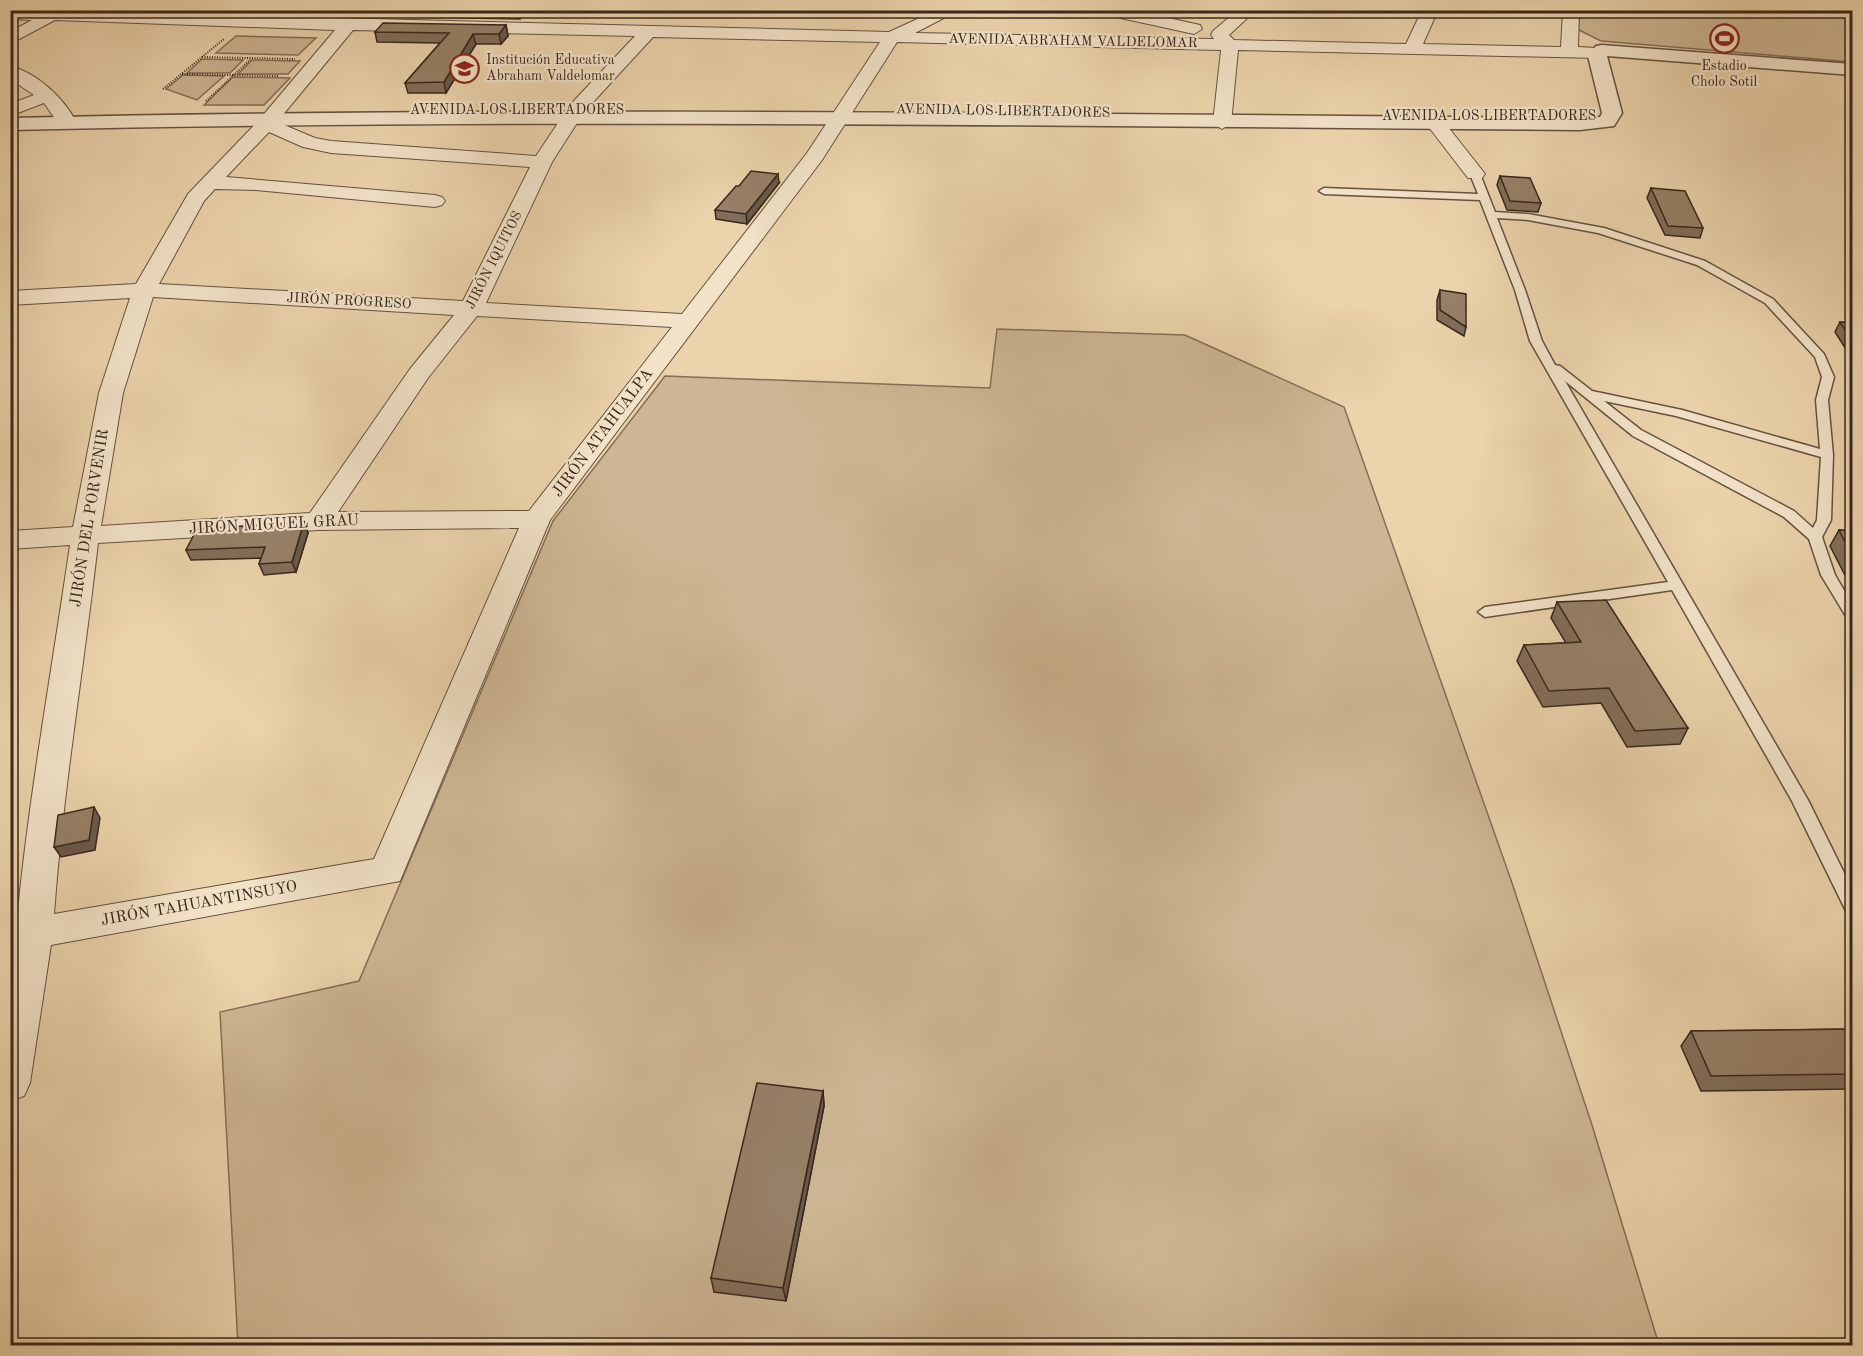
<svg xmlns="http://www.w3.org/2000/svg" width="1863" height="1356" viewBox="0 0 1863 1356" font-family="'Old Standard TT',serif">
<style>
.green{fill:#cdb693;stroke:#846e58;stroke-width:1.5}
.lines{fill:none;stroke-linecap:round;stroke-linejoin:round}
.service-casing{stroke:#665240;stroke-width:3}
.minor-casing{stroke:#665240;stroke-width:2}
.tertiary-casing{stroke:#665240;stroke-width:3}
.path{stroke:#3a271d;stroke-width:2;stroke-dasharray:1 1.5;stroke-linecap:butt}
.service{fill:#f2e2c8;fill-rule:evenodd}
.minor{fill:#f2e2c8;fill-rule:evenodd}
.tertiary{fill:#f2e2c8;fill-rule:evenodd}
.wall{fill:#816e59;stroke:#3a271d;stroke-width:1.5}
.shaded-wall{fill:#695a48;stroke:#3a271d;stroke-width:1.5}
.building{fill:#968067;stroke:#3a271d;stroke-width:1.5}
.labels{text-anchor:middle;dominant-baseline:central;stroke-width:4.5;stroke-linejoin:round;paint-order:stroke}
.far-street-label{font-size:14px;fill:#3a271d;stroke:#f2e2c8}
.far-poi-label{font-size:14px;fill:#3a271d;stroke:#f2e2c8;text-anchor:start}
.street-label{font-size:16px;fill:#3a271d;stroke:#f2e2c8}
</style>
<rect width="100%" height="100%" fill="#ebd3ab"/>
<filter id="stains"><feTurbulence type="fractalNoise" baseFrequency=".00333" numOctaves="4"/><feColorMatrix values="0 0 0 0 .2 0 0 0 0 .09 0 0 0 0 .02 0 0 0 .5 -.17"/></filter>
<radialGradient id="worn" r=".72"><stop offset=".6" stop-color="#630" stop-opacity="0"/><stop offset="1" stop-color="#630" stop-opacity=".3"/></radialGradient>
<!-- green -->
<g class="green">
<polygon points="1581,11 1852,11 1852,62 1601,41 1577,29"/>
<polygon points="236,36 316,38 298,55 216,53"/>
<polygon points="202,59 243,60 230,73 187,73"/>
<polygon points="252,60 300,61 288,74 238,74"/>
<polygon points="183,75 224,76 197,100 166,89"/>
<polygon points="233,77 290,78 264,105 204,105"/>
<polygon points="997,329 1185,335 1344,407 1511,880 1592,1125 1659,1345 238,1345 220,1012 359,981 553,521 665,376 990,388"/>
</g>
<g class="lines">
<defs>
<path id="service" d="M1475,171L1480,174L1495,212L1528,214L1604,228L1705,261L1773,299L1824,354L1834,377L1828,400L1833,455L1831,520L1822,537L1835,575L1852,604V620L1847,618L1821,575L1809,539L1784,517L1633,436L1565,381L1808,800L1852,889V913L1846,911L1792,801L1672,590L1485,617L1478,612L1485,607L1668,582L1530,341L1515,290L1480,200L1324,194L1319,191L1324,188L1478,194L1470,174ZM1497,218L1528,220L1598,233L1697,265L1765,303L1815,357L1822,377L1816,400L1820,449L1682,410L1592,391L1560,366L1555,365L1542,341L1525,290ZM1604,401L1676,416L1821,457L1817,520L1813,528L1794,511L1641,430Z"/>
<g id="minor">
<path d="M10,10L889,32L937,10H959L915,33L1214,39L1211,35L1213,31L1238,10H1256L1229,35L1234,40L1406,44L1422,10H1438L1423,44L1561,47L1563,10H1579L1578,47L1597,48L1606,53L1597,58L1238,50L1231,123L1222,129L1213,123L1221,50L897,42L822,160L550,520L400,881L51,945L30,1083L24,1096L10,1101V921L17,920C29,795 52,670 70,545L10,549V531L73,527L99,393L130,298L10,305V291L136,284L188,194L259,120L335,30L55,20L10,44V32L32,20L10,19ZM353,30L635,36L570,105L536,156L331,141L315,138L277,122ZM653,37L880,42L807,153L682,314L486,303L552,162L584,112ZM269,132L303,147L331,153L530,167L463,301L159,284L204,201L215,189L256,190L435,207L442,205L445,201L442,197L435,195L226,177ZM153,297L454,315L410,369L310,513L101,526L123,393ZM477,316L672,327L529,511L338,512L428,378ZM519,528L374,859L54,914C63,790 84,667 98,543L318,530Z"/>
<polygon points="1099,10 1132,10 1200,25 1202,29 1194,34 1107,15"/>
<path d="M10,66C36,72 65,99 76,122L74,126H60L44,103L10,116V104L34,95L10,79Z"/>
<polygon points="1430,111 1437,113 1482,170 1485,174 1482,178 1468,178 1421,117"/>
</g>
<path id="tertiary" d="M1602,45L1852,64V75L1607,56L1622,113L1614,126L1580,130C1057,126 534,118 10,130V118C534,106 1057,114 1580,118L1600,117L1602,113L1588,56L1596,46Z"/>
</defs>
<!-- service casing -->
<use href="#service" class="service-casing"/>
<!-- minor casing -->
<use href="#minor" class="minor-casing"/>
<!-- tertiary casing -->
<use href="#tertiary" class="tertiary-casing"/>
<!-- path -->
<g class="path">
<polyline points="202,57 295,59"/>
<polyline points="182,74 278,76"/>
<polyline points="163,89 224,39"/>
<polyline points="206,101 251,59"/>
</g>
<!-- service -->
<use href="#service" class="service"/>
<!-- minor -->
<use href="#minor" class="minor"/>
<!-- tertiary -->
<use href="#tertiary" class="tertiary"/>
</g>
<!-- wall -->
<g class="wall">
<polygon points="125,10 151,10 151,11"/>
<polygon points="369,10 390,10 390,17 376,17"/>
<polygon points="900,10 925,10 914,15"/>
<polygon points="495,12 519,15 520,19 399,17 398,13"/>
<polygon points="506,25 508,36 501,44 476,44 446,93 408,93 405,83 440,43 377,42 375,32"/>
<polygon points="1500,176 1541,203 1538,212 1507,210 1497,185"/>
<polygon points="779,183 747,224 716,219 715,210"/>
<polygon points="1651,188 1703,228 1700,238 1665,235 1647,198"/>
<polygon points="1440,290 1466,327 1464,336 1437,320 1437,300"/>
<polygon points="1840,322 1852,323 1852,359 1835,332"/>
<polygon points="1852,419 1852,443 1846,431"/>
<polygon points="304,522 308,533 296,572 264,575 259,564 261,558 191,560 186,550"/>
<polygon points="1839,530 1852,531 1852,589 1830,546"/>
<polygon points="1557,602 1688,728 1680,744 1627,747 1601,703 1543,707 1517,661 1524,645 1566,643 1551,618"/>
<polygon points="1852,1029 1852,1089 1701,1091 1681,1046 1691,1031"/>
<polygon points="823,1091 824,1106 786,1301 714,1292 711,1278"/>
</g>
<!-- shaded-wall -->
<g class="shaded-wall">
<polygon points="914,10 925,10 914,15"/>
<polygon points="506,25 508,36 501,44 499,34"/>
<polygon points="473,34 476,44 446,93 444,82"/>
<polygon points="778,174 779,183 747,224 746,214"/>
<polygon points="304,522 308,533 296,572 292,562"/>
<polygon points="94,807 100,818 95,850 61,857 54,847"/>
<polygon points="823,1091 824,1106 786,1301 783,1288"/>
</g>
<!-- building -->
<g class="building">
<polygon points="374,10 389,10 389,12 375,11"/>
<polygon points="401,10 476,11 476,10 492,10 492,12 519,15 398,13"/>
<polygon points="383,23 506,25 499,34 473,34 444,82 405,83 449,33 375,32"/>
<polygon points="751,171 778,174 746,214 715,210 736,186 739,186"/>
<polygon points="1500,176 1530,178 1541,203 1510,201"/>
<polygon points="1651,188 1685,191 1703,228 1668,226"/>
<polygon points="1440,290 1466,294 1466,327 1440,310"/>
<polygon points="1840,322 1852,323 1852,341"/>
<polygon points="304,522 292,562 259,564 265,547 186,550 197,529"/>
<polygon points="1839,530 1852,531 1852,556"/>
<polygon points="1606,600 1688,728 1635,731 1609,688 1549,691 1524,645 1581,642 1557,602"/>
<polygon points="94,807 89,840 54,847 58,815"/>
<polygon points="1852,1029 1852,1074 1711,1076 1691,1031"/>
<polygon points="757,1083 823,1091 783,1288 711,1278"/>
</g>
<!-- icons -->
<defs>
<symbol id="stadium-ring" viewBox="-11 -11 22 22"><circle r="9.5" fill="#f2e2c8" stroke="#8f2418" stroke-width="1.5"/><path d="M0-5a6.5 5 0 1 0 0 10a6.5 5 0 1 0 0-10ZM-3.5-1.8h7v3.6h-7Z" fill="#8f2418"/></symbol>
<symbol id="school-ring" viewBox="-11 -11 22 22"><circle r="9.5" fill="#f2e2c8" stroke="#8f2418" stroke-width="1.5"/><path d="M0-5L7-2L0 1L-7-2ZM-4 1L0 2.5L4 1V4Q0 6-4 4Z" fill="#8f2418"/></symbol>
</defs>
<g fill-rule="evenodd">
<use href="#stadium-ring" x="1708" y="22" width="33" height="33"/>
<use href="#school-ring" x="448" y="52" width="33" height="33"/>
</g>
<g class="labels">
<!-- far-street labels -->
<g class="far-street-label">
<text transform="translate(1073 41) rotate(1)">AVENIDA ABRAHAM VALDELOMAR</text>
<text x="517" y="110">AVENIDA LOS LIBERTADORES</text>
<text transform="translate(1003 111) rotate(1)">AVENIDA LOS LIBERTADORES</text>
<text x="1489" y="116">AVENIDA LOS LIBERTADORES</text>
<text transform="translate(494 260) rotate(-63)">JIRÓN IQUITOS</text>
<text transform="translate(349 301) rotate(3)">JIRÓN PROGRESO</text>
</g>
<!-- far-poi labels -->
<g class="far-poi-label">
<text x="486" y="60">Institución Educativa<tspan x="486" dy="16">Abraham Valdelomar</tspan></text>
<text x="1724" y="66" text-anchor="middle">Estadio<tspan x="1724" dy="16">Cholo Sotil</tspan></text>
</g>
<!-- street labels -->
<g class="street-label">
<text transform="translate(603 433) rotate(-53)">JIRÓN ATAHUALPA</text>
<text transform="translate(90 518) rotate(-81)">JIRÓN DEL PORVENIR</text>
<text transform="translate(274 525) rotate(-3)">JIRÓN MIGUEL GRAU</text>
<text transform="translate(199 904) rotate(-10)">JIRÓN TAHUANTINSUYO</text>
</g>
</g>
<!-- margin -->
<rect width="1863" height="1356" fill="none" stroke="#ebd3ab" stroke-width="36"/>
<rect x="12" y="12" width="1839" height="1332" fill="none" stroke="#3a271d" stroke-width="3"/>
<rect x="18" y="18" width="1827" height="1320" fill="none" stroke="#3a271d" stroke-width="1.5"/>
<rect width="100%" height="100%" filter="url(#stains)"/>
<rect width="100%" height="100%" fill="url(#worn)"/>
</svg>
